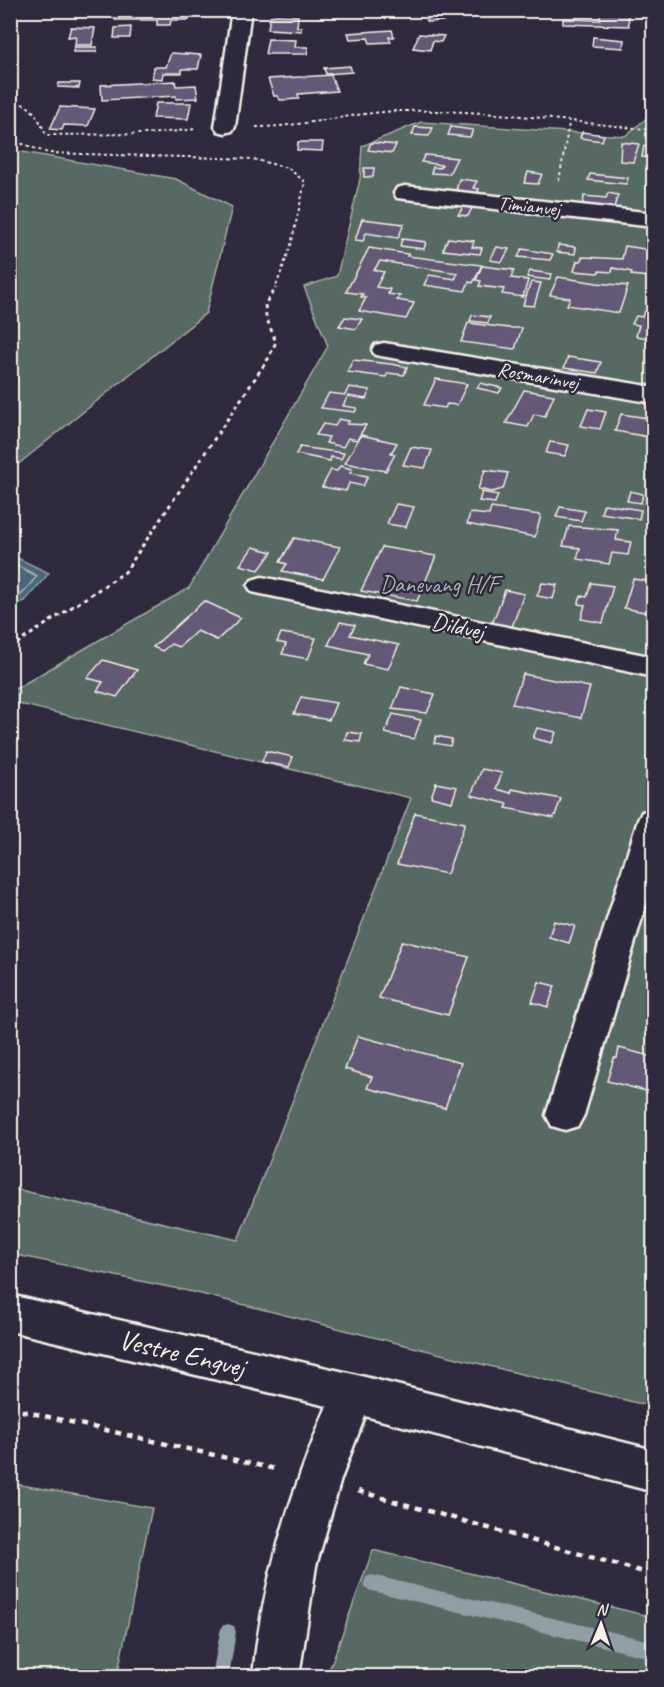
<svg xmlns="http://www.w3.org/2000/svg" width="664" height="1687" viewBox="0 0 664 1687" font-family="Caveat,sans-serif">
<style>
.green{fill:#576962;stroke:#a6ada5;stroke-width:1.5}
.water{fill:#4d6678;stroke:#909ea5;stroke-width:1.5}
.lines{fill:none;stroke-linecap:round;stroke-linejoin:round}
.shore{stroke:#b1b9bb;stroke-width:1.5}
.stream{fill:#909ea5;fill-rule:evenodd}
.building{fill:#645875;stroke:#f4f1e8;stroke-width:1.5}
.minor-casing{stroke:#f4f1e8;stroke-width:5}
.path-far2{stroke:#f4f1e8;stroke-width:2;stroke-dasharray:3 3;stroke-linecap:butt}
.path-far1{stroke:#f4f1e8;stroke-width:3;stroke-dasharray:4 4;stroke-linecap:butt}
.path{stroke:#f4f1e8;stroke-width:4.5;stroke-dasharray:6 6;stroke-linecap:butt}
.minor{fill:#2f2a3d;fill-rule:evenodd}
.labels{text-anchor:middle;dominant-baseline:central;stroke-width:5;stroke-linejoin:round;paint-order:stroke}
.far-street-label{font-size:20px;fill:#f4f1e8;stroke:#2f2a3d}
.park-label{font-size:24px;fill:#adb4ac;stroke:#2f2a3d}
.street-label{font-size:24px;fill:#f4f1e8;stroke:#2f2a3d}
.near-street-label{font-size:28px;fill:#f4f1e8;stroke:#2f2a3d}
</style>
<rect width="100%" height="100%" fill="#2f2a3d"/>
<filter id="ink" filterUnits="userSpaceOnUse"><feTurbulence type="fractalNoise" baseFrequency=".0167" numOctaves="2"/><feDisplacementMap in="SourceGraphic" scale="12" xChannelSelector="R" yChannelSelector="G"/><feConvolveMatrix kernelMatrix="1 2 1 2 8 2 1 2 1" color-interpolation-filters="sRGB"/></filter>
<g filter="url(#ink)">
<!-- green -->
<g class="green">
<polygon points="653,113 653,1407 193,1292 11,1254 11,1188 238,1240 411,798 11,702 10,692 189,588 328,346 304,287 337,276 360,179 362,146 421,122 625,136"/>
<polygon points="11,150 176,179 232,207 206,313 11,470"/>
<polygon points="10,1483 152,1508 117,1676 11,1676"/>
<polygon points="373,1550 653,1617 653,1676 327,1676"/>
</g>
<!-- water -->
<polygon class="water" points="11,555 49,573 25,601 11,606"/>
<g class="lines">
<!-- shore -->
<polyline class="shore" points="10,562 37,576 21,595 10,600"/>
<!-- stream -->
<g class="stream">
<polygon points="372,1575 654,1642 654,1659 372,1591 366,1589 364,1583 366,1577"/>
<polygon points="228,1624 234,1626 236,1632 229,1676 212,1676 220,1632 222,1626"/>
</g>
</g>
<!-- building -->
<g class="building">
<polygon points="132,10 190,10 189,20 171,20 170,25 157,25 157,20 115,20 116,14 131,14"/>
<polygon points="424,10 441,10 443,21 427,22"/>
<polygon points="600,13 628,14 629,26 563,24 563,19 600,20"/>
<polygon points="277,15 298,16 297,27 301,27 301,31 268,29 270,16"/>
<polygon points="71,27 95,28 92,45 75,45 76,36 68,37"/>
<polygon points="131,27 130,38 114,38 115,28"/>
<polygon points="392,30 394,37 389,37 391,42 370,43 368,38 350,39 348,33"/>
<polygon points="419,34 444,36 441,42 433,41 430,50 413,48"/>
<polygon points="593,37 624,40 623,48 592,46"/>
<polygon points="268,39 296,40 295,47 308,47 307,54 265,54"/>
<polygon points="74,47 97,47 96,52 73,52"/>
<polygon points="171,53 201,55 198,69 182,69 182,73 163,73 162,79 152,78 154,67 166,67"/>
<polygon points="350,66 352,72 326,74 324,68"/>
<polygon points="331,75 337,91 298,94 299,99 280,100 278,96 274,96 268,79"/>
<polygon points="175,81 176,86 196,85 198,98 176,99 176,96 102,100 101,85"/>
<polygon points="59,83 80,83 79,88 58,87"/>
<polygon points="156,103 191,103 188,119 153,118"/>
<polygon points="60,107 95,109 88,126 64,125 62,130 50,129"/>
<polygon points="415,127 433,128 429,136 412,135"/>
<polygon points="451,127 473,130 470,137 448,135"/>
<polygon points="582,132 604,135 602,141 580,138"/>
<polygon points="298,142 323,142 322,151 297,150"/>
<polygon points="621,142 639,144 633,162 620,161"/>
<polygon points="371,143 377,143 396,145 392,153 368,150"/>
<polygon points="644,146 654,147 653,158 642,157"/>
<polygon points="425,155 457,158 449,174 431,173 433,167 440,168 442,165 421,162"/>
<polygon points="364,168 374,168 373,177 364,177"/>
<polygon points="528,172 542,174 538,184 524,183"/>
<polygon points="590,174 628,178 626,184 588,180"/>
<polygon points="459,179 477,181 473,188 479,189 477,194 456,191"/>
<polygon points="608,193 618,195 614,207 583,206 584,196 606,198"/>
<polygon points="463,207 472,208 468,216 458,215"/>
<polygon points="362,219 404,224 398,238 366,233 363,241 355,240"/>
<polygon points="448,238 474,241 472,247 482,248 480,254 443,250"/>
<polygon points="402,239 426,242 424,249 400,246"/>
<polygon points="558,245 576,247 575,254 557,252"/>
<polygon points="625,246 652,250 649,262 653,262 649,277 631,275 632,272 613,268 612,272 599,271 598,273 574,271 577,261 581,261 582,257 622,259"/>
<polygon points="497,247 509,249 502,262 490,260"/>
<polygon points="369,248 408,254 407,256 482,265 473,283 469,282 465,291 424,285 429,275 455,279 458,273 380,261 374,270 384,272 376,287 390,289 388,294 400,296 397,300 414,303 406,319 359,311 366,298 361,297 363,294 346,292"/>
<polygon points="522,249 553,254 550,260 518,257"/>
<polygon points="482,266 514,270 511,278 528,280 523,297 502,294 504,289 479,286 481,281 476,280"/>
<polygon points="530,271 552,274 549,280 527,277"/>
<polygon points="558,277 597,283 628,286 619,313 567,305 570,298 550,295"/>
<polygon points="531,282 541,283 534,306 523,305"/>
<polygon points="644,312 654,313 654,339 636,336 639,325 632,324 636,316 642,317"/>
<polygon points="472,315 490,317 488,323 470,321"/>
<polygon points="345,317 362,319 356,329 339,326"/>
<polygon points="468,323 509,328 522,328 515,349 461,342"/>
<polygon points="568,357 601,362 597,373 564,368"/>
<polygon points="353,360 391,364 407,367 404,375 388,373 386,377 347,372"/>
<polygon points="436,379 467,384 457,405 447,404 445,408 424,405"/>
<polygon points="480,383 502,388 499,393 477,388"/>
<polygon points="349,387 370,390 366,399 348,396 343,406 357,408 355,412 321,408 329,393 345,395"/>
<polygon points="524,390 554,395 545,416 534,414 528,427 506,423"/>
<polygon points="588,409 606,412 600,429 581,426"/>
<polygon points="621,414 654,419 654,438 615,431"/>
<polygon points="339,419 349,421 347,424 366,425 357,440 348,438 343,447 326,443 329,437 316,435 323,424 335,426"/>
<polygon points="361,435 397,443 391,453 395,454 386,471 345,463"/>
<polygon points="550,442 569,445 565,456 546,453"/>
<polygon points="300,447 344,453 341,459 331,457 330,461 296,454"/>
<polygon points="411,447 432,450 425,468 403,465"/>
<polygon points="340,466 352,469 350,473 368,476 363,486 349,483 346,491 322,487 331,470 337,471"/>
<polygon points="485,470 508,473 503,489 492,492 478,489"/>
<polygon points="630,491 643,494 641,503 627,501"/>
<polygon points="482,492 498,495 495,503 479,501"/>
<polygon points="396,504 414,507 406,527 387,524"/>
<polygon points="604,504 641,510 639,519 601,513"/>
<polygon points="560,507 585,511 581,521 556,517"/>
<polygon points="491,508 541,515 535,537 467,524 470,513 489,515"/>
<polygon points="569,526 618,530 616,540 631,542 628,555 612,553 609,564 577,559 580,548 563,546"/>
<polygon points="294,538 340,547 323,579 282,571 287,564 280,562"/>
<polygon points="253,547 272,552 259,570 240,565"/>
<polygon points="382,547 436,556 417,601 361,591"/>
<polygon points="633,579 654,582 654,614 624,608"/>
<polygon points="542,583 557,585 553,599 537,596"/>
<polygon points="591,583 613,586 603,623 581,619 585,605 578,604 581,596 587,597"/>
<polygon points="505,590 524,594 512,627 492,624"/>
<polygon points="204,601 241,618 217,640 197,631 179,647 171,644 162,651 153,647"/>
<polygon points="340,622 355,625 350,635 399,645 388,669 363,664 368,654 328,645"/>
<polygon points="281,633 316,638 308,659 282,654 286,644 277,642"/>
<polygon points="103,660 137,670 117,697 97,691 103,682 87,678"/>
<polygon points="523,674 590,687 581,718 512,704"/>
<polygon points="401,687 435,694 427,713 392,709"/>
<polygon points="301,697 336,703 329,720 294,714"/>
<polygon points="393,714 421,720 414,739 385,733"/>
<polygon points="537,728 556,732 552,743 533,738"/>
<polygon points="347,732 362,734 360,742 345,740"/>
<polygon points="436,736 452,739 450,746 434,743"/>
<polygon points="266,751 293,757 289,767 262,762"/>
<polygon points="482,769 502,773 496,789 511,793 512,789 561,799 554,818 506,808 508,804 471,795"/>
<polygon points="436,783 457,787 452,802 431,797"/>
<polygon points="415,813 465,823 447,874 397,864"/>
<polygon points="554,921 575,926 569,943 549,937"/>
<polygon points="402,941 469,957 448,1015 379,998"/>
<polygon points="539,982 555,986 548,1007 532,1002"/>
<polygon points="358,1036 461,1063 445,1108 367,1088 372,1077 345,1069"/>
<polygon points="619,1048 654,1057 654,1093 607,1081 614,1058 617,1058"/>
</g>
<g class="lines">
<defs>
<g id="minor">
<polygon points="232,10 251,10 235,127 232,131 225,133 218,131 215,127"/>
<polygon points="405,186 654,213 654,227 397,198 394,193 397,188"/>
<polygon points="384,343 654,387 654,403 375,355 372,350 375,345"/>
<polygon points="262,577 654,657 654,677 252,592 248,586 252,580"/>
<polygon points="654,809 654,877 584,1115 578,1126 565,1130 552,1126 546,1115 638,820 642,812"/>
<path d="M10,1295L353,1374L654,1450V1492L365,1416L341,1479L316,1566L299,1676H253C262,1580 290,1495 327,1406L10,1331Z"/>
</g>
</defs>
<!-- minor casing -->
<use href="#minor" class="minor-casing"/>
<!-- path-far2 -->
<g class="path-far2">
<path d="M10,102C32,102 38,117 46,135L149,134L197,129"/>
<path d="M256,127C305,127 353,112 402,111C486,109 571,122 654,130"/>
<polyline points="10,130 20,143 48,153 253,159 288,168 305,182 291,245 275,289"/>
<polyline points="559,181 569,123"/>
</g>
<!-- path-far1 -->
<polyline class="path-far1" points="10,648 125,572 268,359 276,342 266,317 265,304 276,288"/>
<!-- path -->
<g class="path">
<polyline points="10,1408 279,1470"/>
<polyline points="358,1491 654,1575"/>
</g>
<!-- minor -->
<use href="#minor" class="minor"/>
</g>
</g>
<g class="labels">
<!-- far-street labels -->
<g class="far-street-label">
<text transform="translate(529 206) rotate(6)">Timianvej</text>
<text transform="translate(538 376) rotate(10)">Rosmarinvej</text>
</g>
<!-- park labels -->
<g class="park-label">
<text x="439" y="584">Danevang H/F</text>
</g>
<!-- street labels -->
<g class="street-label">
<text transform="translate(458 626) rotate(12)">Dildvej</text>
</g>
<!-- near-street labels -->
<g class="near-street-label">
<text transform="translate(182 1353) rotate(13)">Vestre Engvej</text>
</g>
</g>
<!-- margin -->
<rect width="664" height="1687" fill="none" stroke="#2f2a3d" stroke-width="36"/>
<rect x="18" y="18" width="628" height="1651" fill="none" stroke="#f4f1e8" stroke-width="2" filter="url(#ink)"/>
<!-- north arrow -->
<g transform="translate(601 1624) rotate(2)" stroke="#2f2a3d" stroke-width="4.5" paint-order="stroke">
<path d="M0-4.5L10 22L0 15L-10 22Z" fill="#f4f1e8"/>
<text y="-9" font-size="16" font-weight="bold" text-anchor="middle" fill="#f4f1e8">N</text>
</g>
</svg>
